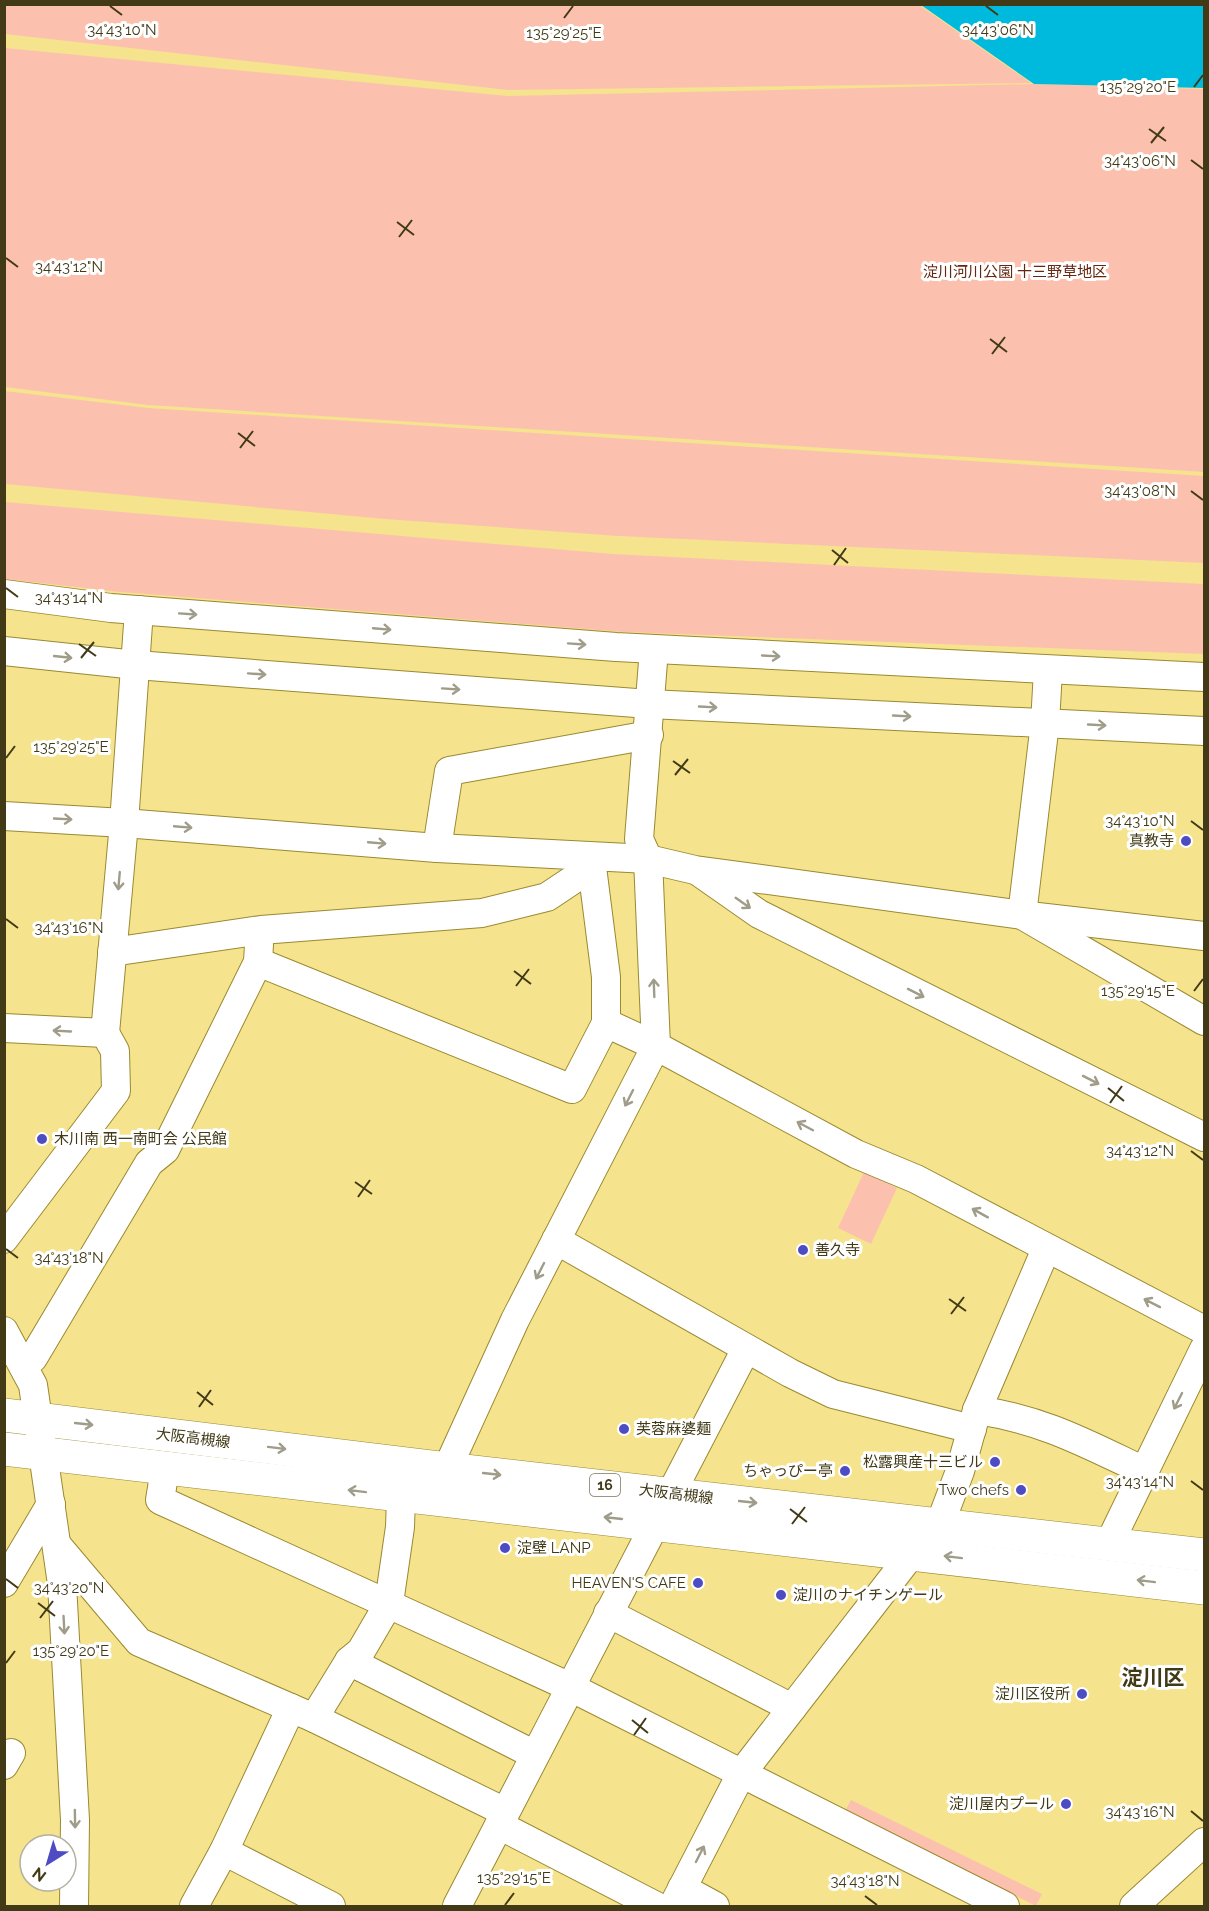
<svg xmlns="http://www.w3.org/2000/svg" width="1209" height="1911" viewBox="0 0 1209 1911" font-family="Raleway,'Noto Sans JP',sans-serif">
<style>
.green{fill:#fcc1ae}
.water{fill:#00bade}
.lines{fill:none;stroke-linecap:round;stroke-linejoin:round}
.minor-casing{stroke:#9a8930;stroke-width:30}
.major-casing{stroke:#9a8930;stroke-width:34}
.minor{stroke:#fff;stroke-width:28}
.major{stroke:#fff;stroke-width:33}
.oneway{stroke:#a09c8a}
.ticks{fill:none;stroke:#423a16;stroke-width:2}
.poi-dot{fill:#4e4cc2;stroke:#fff;stroke-width:2}
.labels{text-anchor:middle;dominant-baseline:central;stroke-width:6;stroke-linejoin:round;paint-order:stroke}
.shield{fill:#fff;stroke:#7b755c;stroke-width:1.5}
.shield-label{font-size:14px;font-weight:bold;fill:#423a16}
.park-label{font-size:15px;fill:#662711;stroke:#fff}
.poi-label{font-size:15px;fill:#423a16;stroke:#fff;text-anchor:end}
.street-label{font-size:15px;fill:#423a16;stroke:#fff}
.district-label{font-size:21px;font-weight:bold;fill:#423a16;stroke:#fff}
.ticks-label{font-size:15px;text-anchor:middle;fill:#423a16;stroke:#fff;stroke-width:6;stroke-linejoin:round;paint-order:stroke}
</style>
<rect width="100%" height="100%" fill="#f5e48d"/>
<!-- green -->
<g class="green">
<polygon points="5,4 919,5 1031,83 508,90 5,34"/>
<polygon points="5,48 508,96 1034,84 1204,89 1204,472 148,405 5,387"/>
<polygon points="5,391 148,408 1204,476 1204,563 618,536 385,519 5,484"/>
<polygon points="5,502 613,554 1204,584 1204,654 624,632 120,592 5,579"/>
<polygon points="864,1172 897,1188 871,1244 838,1228"/>
<polygon points="851,1800 1042,1894 1036,1906 845,1811"/>
</g>
<!-- water -->
<polygon class="water" points="921,5 1204,5 1204,88 1034,84"/>
<g class="lines">
<defs>
<g id="minor">
<polyline points="4,594 111,608 616,647 1204,677"/>
<polyline points="4,651 136,665 649,704 1204,731"/>
<polyline points="1048,671 1045,723 1022,915 1204,1021"/>
<polyline points="4,816 124,823 437,848 648,859 695,870 1022,915 1204,936"/>
<polyline points="437,848 449,771 649,735"/>
<polyline points="699,872 759,914 1204,1137"/>
<polyline points="112,952 261,930 482,913 547,897 592,867 592,858"/>
<polyline points="258,962 572,1089 606,1023 606,977 592,867"/>
<polyline points="606,1023 656,1046 856,1154 916,1179 1204,1330"/>
<polyline points="4,1028 105,1033 124,823 139,610"/>
<polyline points="4,1239 116,1091 115,1051 105,1033"/>
<polyline points="556,1240 790,1373 833,1394 972,1429"/>
<polyline points="4,1331 33,1385 62,1584 75,1820 74,1906"/>
<polyline points="24,1364 33,1358 149,1163 165,1150 258,962 259,944"/>
<path d="M977,1410C1043,1420 1083,1442 1142,1470"/>
<polyline points="165,1469 160,1500 570,1687 1005,1906"/>
<polyline points="447,1469 515,1320 656,1046 648,859 639,839 654,649"/>
<polyline points="940,1524 960,1471 977,1410 1046,1249"/>
<polyline points="1109,1544 1204,1349"/>
<polyline points="57,1545 139,1642 314,1718 505,1812"/>
<polyline points="4,1583 51,1504"/>
<polyline points="608,1613 792,1708"/>
<polyline points="349,1661 535,1755"/>
<polyline points="314,1718 349,1661 361,1651 389,1603 400,1527 401,1497"/>
<polyline points="4,1765 11,1753"/>
<polyline points="499,1825 656,1906"/>
<polyline points="224,1851 331,1906"/>
<polyline points="682,1888 715,1906"/>
<polyline points="194,1906 224,1851 291,1708"/>
<polyline points="457,1906 746,1349"/>
<polyline points="673,1906 741,1774 913,1552"/>
<polyline points="1134,1906 1204,1842"/>
</g>
<g id="major">
<polyline points="4,1415 447,1469 1204,1555"/>
<path d="M4,1449C404,1497 805,1538 1204,1588"/>
</g>
</defs>
<!-- minor casing -->
<use href="#minor" class="minor-casing"/>
<!-- major casing -->
<use href="#major" class="major-casing"/>
<!-- minor -->
<use href="#minor" class="minor"/>
<!-- major -->
<use href="#major" class="major"/>
</g>
<!-- one-way arrows -->
<defs><path id="oneway-shaft" d="M-6 0H5M1.5-3L5.5 0L1.5 3" fill="none" stroke-width="1.6" stroke-linecap="round" stroke-linejoin="round" transform="scale(1.5)"/></defs>
<g class="oneway">
<use href="#oneway-shaft" transform="translate(188 614) rotate(4)"/>
<use href="#oneway-shaft" transform="translate(382 629) rotate(5)"/>
<use href="#oneway-shaft" transform="translate(577 644) rotate(4)"/>
<use href="#oneway-shaft" transform="translate(771 656) rotate(3)"/>
<use href="#oneway-shaft" transform="translate(63 657) rotate(6)"/>
<use href="#oneway-shaft" transform="translate(257 674) rotate(4)"/>
<use href="#oneway-shaft" transform="translate(451 689) rotate(4)"/>
<use href="#oneway-shaft" transform="translate(708 707) rotate(3)"/>
<use href="#oneway-shaft" transform="translate(902 716) rotate(3)"/>
<use href="#oneway-shaft" transform="translate(1097 725) rotate(3)"/>
<use href="#oneway-shaft" transform="translate(63 819) rotate(3)"/>
<use href="#oneway-shaft" transform="translate(183 827) rotate(5)"/>
<use href="#oneway-shaft" transform="translate(377 843) rotate(5)"/>
<use href="#oneway-shaft" transform="translate(119 881) rotate(95)"/>
<use href="#oneway-shaft" transform="translate(743 903) rotate(35)"/>
<use href="#oneway-shaft" transform="translate(654 988) rotate(-92)"/>
<use href="#oneway-shaft" transform="translate(916 993) rotate(27)"/>
<use href="#oneway-shaft" transform="translate(62 1031) rotate(-177)"/>
<use href="#oneway-shaft" transform="translate(1091 1080) rotate(27)"/>
<use href="#oneway-shaft" transform="translate(629 1098) rotate(117)"/>
<use href="#oneway-shaft" transform="translate(805 1126) rotate(-152)"/>
<use href="#oneway-shaft" transform="translate(980 1213) rotate(-151)"/>
<use href="#oneway-shaft" transform="translate(540 1271) rotate(117)"/>
<use href="#oneway-shaft" transform="translate(1152 1303) rotate(-153)"/>
<use href="#oneway-shaft" transform="translate(1178 1401) rotate(117)"/>
<use href="#oneway-shaft" transform="translate(84 1424) rotate(6)"/>
<use href="#oneway-shaft" transform="translate(277 1448) rotate(7)"/>
<use href="#oneway-shaft" transform="translate(492 1474) rotate(6)"/>
<use href="#oneway-shaft" transform="translate(357 1491) rotate(-173)"/>
<use href="#oneway-shaft" transform="translate(748 1502) rotate(6)"/>
<use href="#oneway-shaft" transform="translate(613 1518) rotate(-174)"/>
<use href="#oneway-shaft" transform="translate(953 1557) rotate(-173)"/>
<use href="#oneway-shaft" transform="translate(1146 1581) rotate(-173)"/>
<use href="#oneway-shaft" transform="translate(64 1625) rotate(87)"/>
<use href="#oneway-shaft" transform="translate(75 1819) rotate(89)"/>
<use href="#oneway-shaft" transform="translate(700 1854) rotate(-63)"/>
</g>
<!-- ticks -->
<path class="ticks" d="M110,6L122,15M986,6L998,15M564,18L573,6M1194,87L1203,75M1149,129L1166,141M1151,143L1164,127M1191,160L1203,169M397,222L414,235M399,237L412,220M6,258L18,267M990,339L1007,352M992,354L1005,337M238,433L255,446M240,448L253,431M1191,491L1203,500M832,550L848,563M834,565L846,548M6,588L18,597M79,644L96,656M81,658L94,642M6,758L15,746M673,761L690,773M675,775L688,759M1191,821L1203,830M6,919L18,928M514,971L531,984M516,986L529,969M1194,991L1203,979M1108,1088L1124,1101M1110,1103L1122,1086M1191,1151L1203,1160M355,1182L372,1194M358,1197L370,1180M6,1249L18,1258M949,1299L966,1311M951,1314L964,1297M197,1392L213,1405M199,1407L211,1390M1191,1481L1203,1490M790,1509L807,1522M792,1524L805,1507M6,1579L18,1588M38,1603L55,1616M40,1618L53,1601M6,1663L15,1651M632,1720L648,1733M634,1735L646,1718M1191,1811L1203,1821M865,1896L877,1905M505,1905L514,1893"/>
<!-- markers -->
<g class="poi-dot">
<circle cx="1186" cy="841" r="6"/>
<circle cx="42" cy="1139" r="6"/>
<circle cx="803" cy="1250" r="6"/>
<circle cx="624" cy="1429" r="6"/>
<circle cx="995" cy="1462" r="6"/>
<circle cx="845" cy="1471" r="6"/>
<circle cx="1021" cy="1490" r="6"/>
<circle cx="505" cy="1548" r="6"/>
<circle cx="698" cy="1583" r="6"/>
<circle cx="781" cy="1595" r="6"/>
<circle cx="1082" cy="1694" r="6"/>
<circle cx="1066" cy="1804" r="6"/>
</g>
<g class="labels">
<!-- shield labels -->
<rect class="shield" x="590" y="1474" width="30" height="22" rx="4.5"/>
<g class="shield-label">
<text x="605" y="1485">16</text>
</g>
<!-- park labels -->
<g class="park-label">
<text x="1015" y="272">淀川河川公園 十三野草地区</text>
</g>
<!-- poi labels -->
<g class="poi-label">
<text x="1174" y="841">真教寺</text>
<text x="54" y="1139" text-anchor="start">木川南 西一南町会 公民館</text>
<text x="815" y="1250" text-anchor="start">善久寺</text>
<text x="636" y="1429" text-anchor="start">芙蓉麻婆麺</text>
<text x="983" y="1462">松露興産十三ビル</text>
<text x="833" y="1471">ちゃっぴー亭</text>
<text x="1009" y="1490">Two chefs</text>
<text x="517" y="1548" text-anchor="start">淀壁 LANP</text>
<text x="686" y="1583">HEAVEN'S CAFE</text>
<text x="793" y="1595" text-anchor="start">淀川のナイチンゲール</text>
<text x="1070" y="1694">淀川区役所</text>
<text x="1054" y="1804">淀川屋内プール</text>
</g>
<!-- street labels -->
<g class="street-label">
<text transform="translate(193 1438) rotate(7)">大阪高槻線</text>
<text transform="translate(676 1494) rotate(7)">大阪高槻線</text>
</g>
<!-- district labels -->
<g class="district-label">
<text x="1153" y="1677">淀川区</text>
</g>
</g>
<g class="ticks-label">
<text x="122" y="35">34°43'10"N</text>
<text x="998" y="35">34°43'06"N</text>
<text x="564" y="38">135°29'25"E</text>
<text x="1138" y="92">135°29'20"E</text>
<text x="1140" y="166">34°43'06"N</text>
<text x="69" y="272">34°43'12"N</text>
<text x="1140" y="496">34°43'08"N</text>
<text x="69" y="603">34°43'14"N</text>
<text x="71" y="752">135°29'25"E</text>
<text x="1140" y="826">34°43'10"N</text>
<text x="69" y="933">34°43'16"N</text>
<text x="1138" y="996">135°29'15"E</text>
<text x="1140" y="1156">34°43'12"N</text>
<text x="69" y="1263">34°43'18"N</text>
<text x="1140" y="1487">34°43'14"N</text>
<text x="69" y="1593">34°43'20"N</text>
<text x="71" y="1656">135°29'20"E</text>
<text x="1140" y="1817">34°43'16"N</text>
<text x="514" y="1883">135°29'15"E</text>
<text x="865" y="1886">34°43'18"N</text>
</g>
<!-- border -->
<rect width="1209" height="1911" fill="none" stroke="#423a16" stroke-width="12"/>
<!-- north arrow -->
<g transform="translate(48 1863) rotate(217)"><circle r="28" fill="#ffffff" stroke="#b3b0a2" stroke-width="1.5"/>
<path d="M0-4.5L10 22L0 15L-10 22Z" fill="#4e4cc2"/>
<text y="-9" font-size="16" font-weight="bold" text-anchor="middle" fill="#423a16">N</text>
</g>
</svg>
